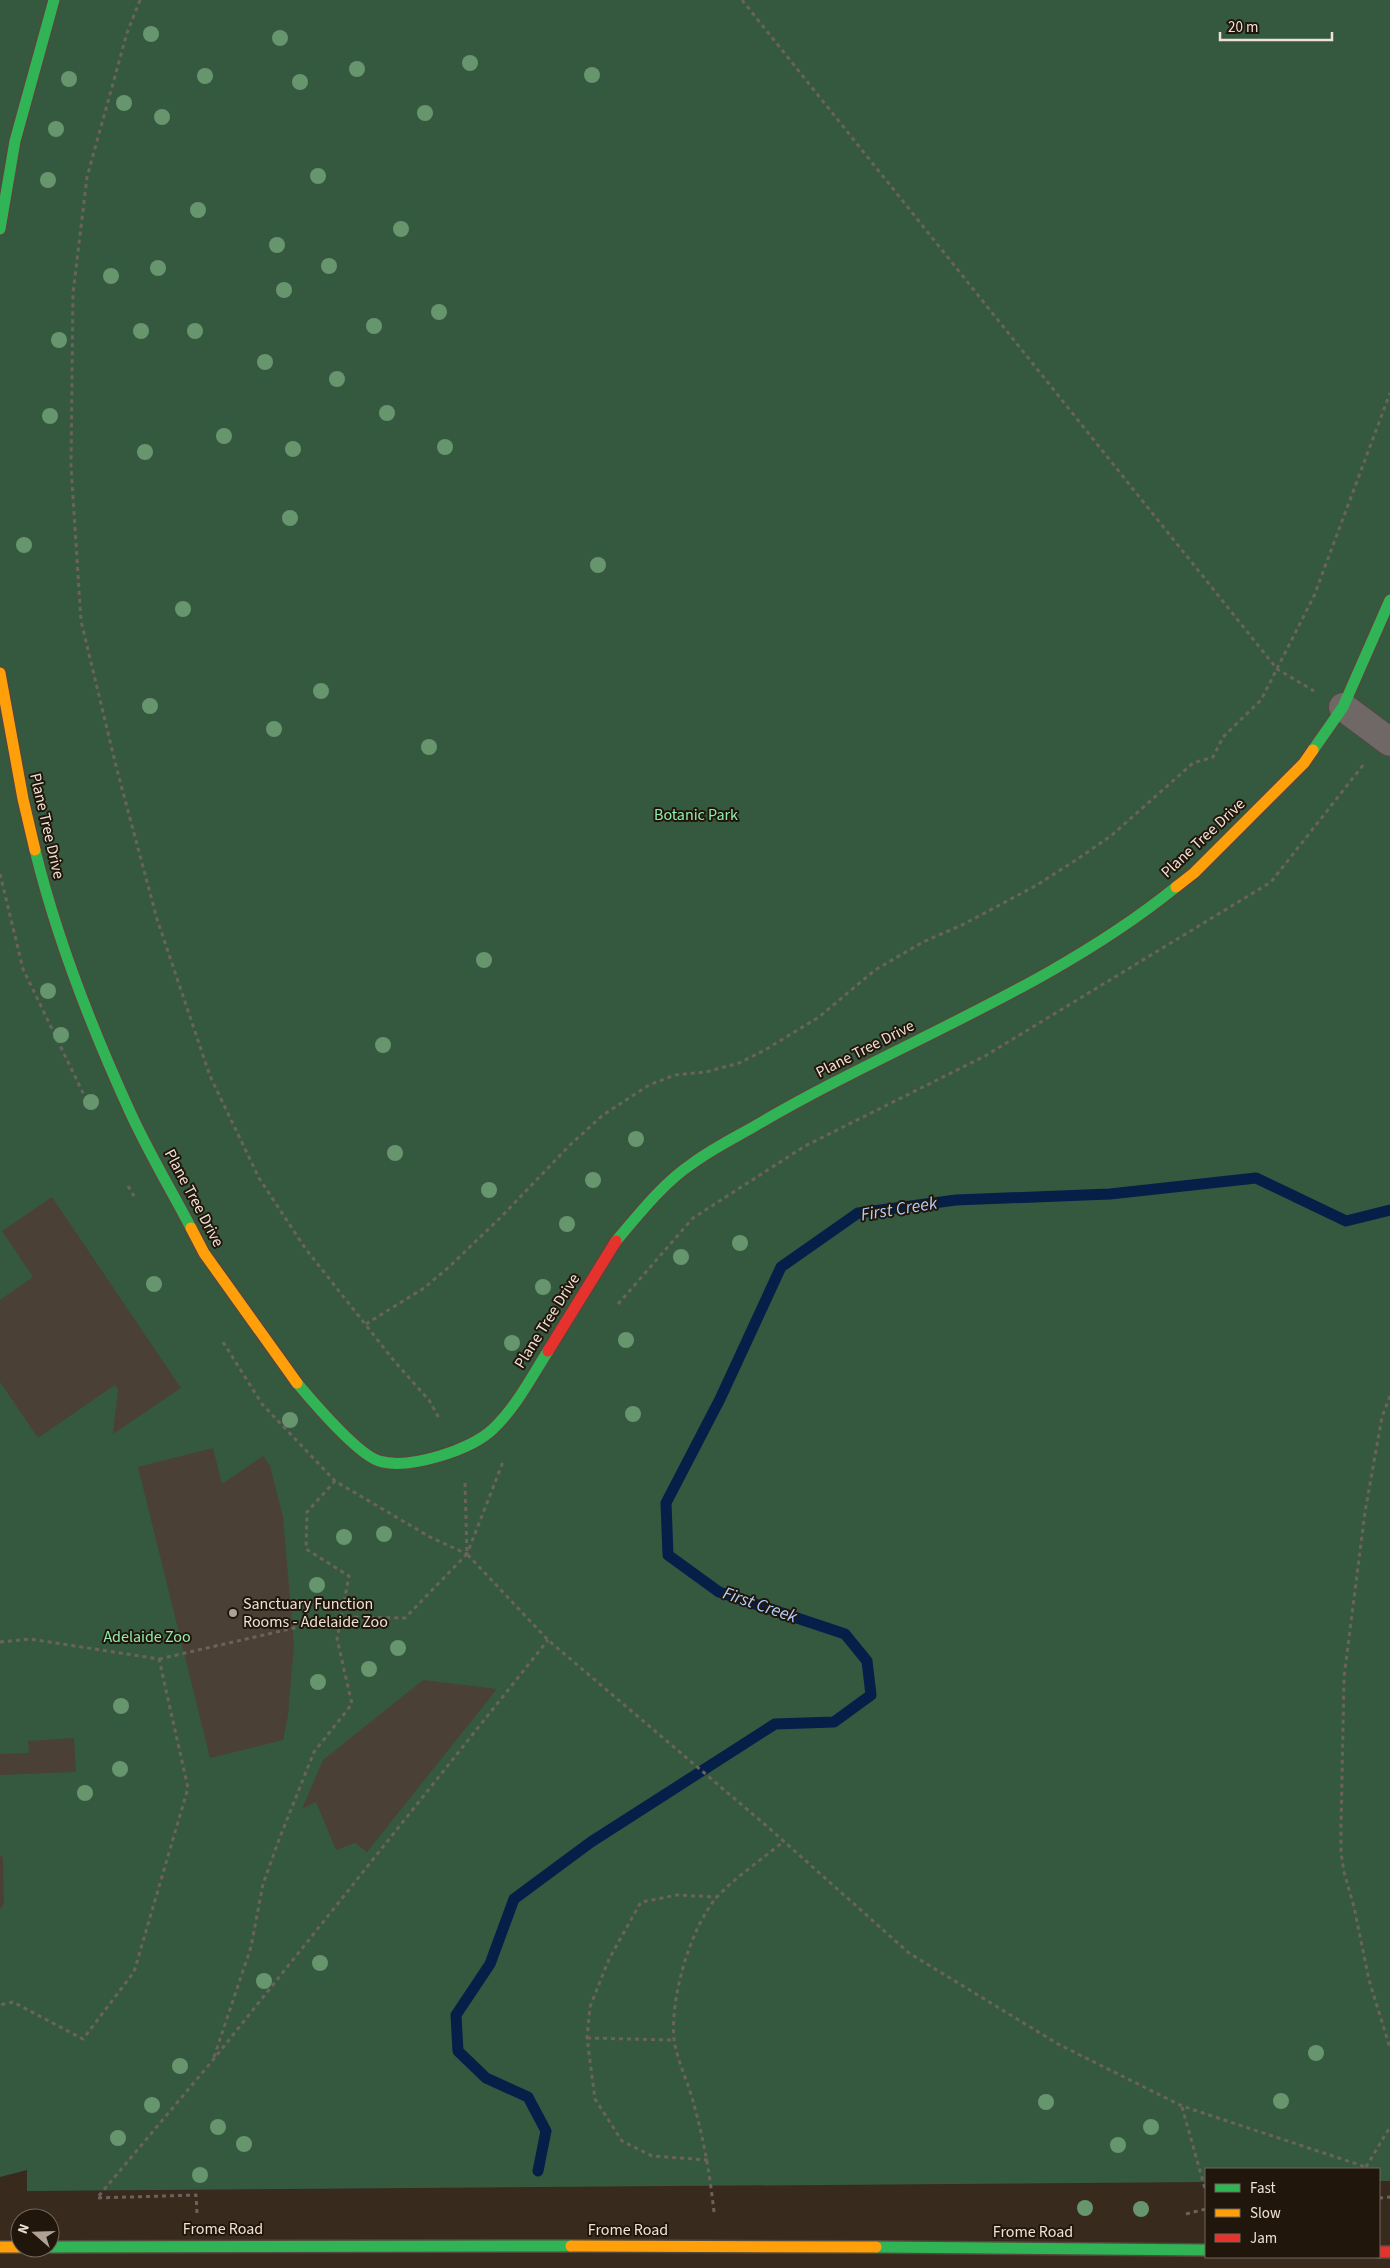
<svg xmlns="http://www.w3.org/2000/svg" width="1390" height="2268" viewBox="0 0 1390 2268" font-family="'Source Sans 3',sans-serif">
<style>
.green{fill:#35593f}
.lines{fill:none;stroke-linecap:round;stroke-linejoin:round}
.stream{stroke:#051f49;stroke-width:11}
.building{fill:#4a4035}
.street-casing{stroke:#53483d;stroke-width:30}
.fast-casing{stroke:#53483d;stroke-width:14}
.slow-casing{stroke:#53483d;stroke-width:14}
.jam-casing{stroke:#53483d;stroke-width:14}
.path{stroke:#6b625d;stroke-width:3;stroke-dasharray:4 4;stroke-linecap:butt}
.street{stroke:#706866;stroke-width:28}
.fast{stroke:#30b455;stroke-width:11}
.slow{stroke:#ff9f0a;stroke-width:11}
.jam{stroke:#e5322d;stroke-width:11}
.tree{fill:#67966e}
.poi-dot{fill:#afa194;stroke:#21160c;stroke-width:2}
.labels{text-anchor:middle;dominant-baseline:central;stroke-width:4;stroke-linejoin:round;paint-order:stroke}
.park-label{font-size:16px;fill:#8eedaf;stroke:#21160c}
.street-label{font-size:16px;fill:#efe1d3;stroke:#21160c}
.poi-label{font-size:16px;fill:#efe1d3;stroke:#21160c;text-anchor:start}
.water-label{font-size:18px;font-style:italic;fill:#aecefe;stroke:#21160c}
</style>
<rect width="100%" height="100%" fill="#382b1e"/>
<!-- green -->
<polygon class="green" points="0,0 1390,0 1390,2181 1379,2181 1379,2169 1206,2169 1206,2182 27,2191 27,2170 0,2177"/>
<g class="lines">
<!-- stream -->
<polyline class="stream" points="538,2171 546,2131 528,2097 486,2078 458,2051 456,2015 490,1964 514,1899 591,1842 775,1724 834,1722 871,1695 867,1661 845,1634 719,1592 668,1555 666,1503 720,1399 781,1267 858,1213 956,1200 1110,1194 1256,1178 1346,1221 1390,1210"/>
</g>
<!-- building -->
<g class="building">
<polygon points="52,1197 181,1388 113,1434 118,1389 115,1385 38,1438 0,1382 0,1300 33,1277 2,1231"/>
<polygon points="213,1448 222,1484 263,1456 270,1466 283,1517 294,1645 288,1716 283,1740 210,1758 138,1467"/>
<polygon points="423,1680 497,1689 367,1852 355,1843 336,1850 316,1802 302,1809 323,1760"/>
<polygon points="74,1738 76,1772 0,1775 0,1754 29,1753 28,1741"/>
<polygon points="0,1855 3,1858 4,1904 0,1909"/>
</g>
<g class="lines">
<defs>
<polyline id="street" points="1343,707 1390,742"/>
<g id="fast">
<polyline points="0,229 15,141 54,0"/>
<polyline points="1313,750 1343,707 1390,600"/>
<path d="M35,850C57,940 92,1029 131,1114C149,1153 171,1190 191,1228"/>
<path d="M616,1241C639,1214 663,1183 693,1163C712,1149 734,1138 755,1126C894,1044 1050,989 1176,887"/>
<path d="M297,1383C313,1402 357,1454 379,1461C409,1470 471,1450 493,1429C516,1407 531,1378 548,1351"/>
<polyline points="50,2247 571,2246"/>
<polyline points="876,2247 1206,2250"/>
</g>
<g id="slow">
<polyline points="0,673 23,799 35,850"/>
<polyline points="1176,887 1194,873 1304,763 1313,750"/>
<polyline points="191,1228 204,1253 297,1383"/>
<polyline points="571,2246 876,2247"/>
<polyline points="0,2247 20,2247"/>
</g>
<g id="jam">
<polyline points="548,1351 616,1241"/>
<polyline points="1379,2252 1390,2252"/>
</g>
</defs>
<!-- street casing -->
<use href="#street" class="street-casing"/>
<!-- fast casing -->
<use href="#fast" class="fast-casing"/>
<!-- slow casing -->
<use href="#slow" class="slow-casing"/>
<!-- jam casing -->
<use href="#jam" class="jam-casing"/>
<!-- path -->
<g class="path">
<polyline points="140,0 127,33 87,177 73,293 71,466 81,621 116,766 157,919 210,1076 259,1178 305,1248 395,1362 429,1400 440,1420"/>
<polyline points="742,0 1277,669 1314,691"/>
<polyline points="0,874 23,969 85,1097"/>
<polyline points="128,1186 135,1198"/>
<polyline points="618,1304 693,1218 805,1146 985,1056 1271,882 1364,764"/>
<polyline points="366,1324 424,1288 449,1267 501,1217 570,1145 603,1115 649,1085 675,1075 706,1072 739,1063 765,1050 819,1017 875,970 923,942 964,924 1037,885 1079,858 1112,835 1193,763 1213,757 1223,737 1261,700 1314,596 1390,393"/>
<polyline points="223,1342 262,1404 335,1481 430,1537 467,1554 503,1462"/>
<polyline points="1390,1396 1382,1417 1365,1512 1344,1677 1341,1828 1341,1852 1344,1872 1354,1907 1369,1980 1390,2048"/>
<polyline points="465,1483 467,1554 548,1640 769,1828 909,1953 1058,2044 1182,2106 1366,2167 1366,2169"/>
<polyline points="0,1642 30,1639 159,1659 188,1788 134,1972 83,2039 13,2002 0,2005"/>
<polyline points="159,1659 342,1617 405,1618 467,1554"/>
<polyline points="587,2038 674,2040"/>
<polyline points="214,2057 251,1947 263,1884 280,1837 314,1752 352,1704 337,1639 349,1576 306,1549 307,1512 335,1481"/>
<polyline points="1182,2107 1206,2192"/>
<polyline points="708,2160 652,2156 622,2141 595,2099 587,2038 590,2007 609,1959 641,1902 677,1895 717,1897"/>
<polyline points="1366,2167 1390,2127"/>
<polyline points="1379,2198 1390,2197"/>
<path d="M714,2212C710,2176 704,2140 694,2105C689,2084 677,2061 674,2039C670,1999 690,1928 717,1897C734,1878 764,1858 784,1841"/>
<polyline points="197,2213 196,2195 97,2198 213,2060 548,1640"/>
<polyline points="1186,2214 1206,2209"/>
</g>
<!-- street -->
<use href="#street" class="street"/>
<!-- fast -->
<use href="#fast" class="fast"/>
<!-- slow -->
<use href="#slow" class="slow"/>
<!-- jam -->
<use href="#jam" class="jam"/>
</g>
<!-- trees -->
<g class="tree">
<circle cx="151" cy="34" r="8"/>
<circle cx="280" cy="38" r="8"/>
<circle cx="470" cy="63" r="8"/>
<circle cx="357" cy="69" r="8"/>
<circle cx="592" cy="75" r="8"/>
<circle cx="205" cy="76" r="8"/>
<circle cx="69" cy="79" r="8"/>
<circle cx="300" cy="82" r="8"/>
<circle cx="124" cy="103" r="8"/>
<circle cx="425" cy="113" r="8"/>
<circle cx="162" cy="117" r="8"/>
<circle cx="56" cy="129" r="8"/>
<circle cx="318" cy="176" r="8"/>
<circle cx="48" cy="180" r="8"/>
<circle cx="198" cy="210" r="8"/>
<circle cx="401" cy="229" r="8"/>
<circle cx="277" cy="245" r="8"/>
<circle cx="329" cy="266" r="8"/>
<circle cx="158" cy="268" r="8"/>
<circle cx="111" cy="276" r="8"/>
<circle cx="284" cy="290" r="8"/>
<circle cx="439" cy="312" r="8"/>
<circle cx="374" cy="326" r="8"/>
<circle cx="141" cy="331" r="8"/>
<circle cx="195" cy="331" r="8"/>
<circle cx="59" cy="340" r="8"/>
<circle cx="265" cy="362" r="8"/>
<circle cx="337" cy="379" r="8"/>
<circle cx="387" cy="413" r="8"/>
<circle cx="50" cy="416" r="8"/>
<circle cx="224" cy="436" r="8"/>
<circle cx="445" cy="447" r="8"/>
<circle cx="293" cy="449" r="8"/>
<circle cx="145" cy="452" r="8"/>
<circle cx="290" cy="518" r="8"/>
<circle cx="24" cy="545" r="8"/>
<circle cx="598" cy="565" r="8"/>
<circle cx="183" cy="609" r="8"/>
<circle cx="321" cy="691" r="8"/>
<circle cx="150" cy="706" r="8"/>
<circle cx="274" cy="729" r="8"/>
<circle cx="429" cy="747" r="8"/>
<circle cx="484" cy="960" r="8"/>
<circle cx="48" cy="991" r="8"/>
<circle cx="61" cy="1035" r="8"/>
<circle cx="383" cy="1045" r="8"/>
<circle cx="91" cy="1102" r="8"/>
<circle cx="636" cy="1139" r="8"/>
<circle cx="395" cy="1153" r="8"/>
<circle cx="593" cy="1180" r="8"/>
<circle cx="489" cy="1190" r="8"/>
<circle cx="567" cy="1224" r="8"/>
<circle cx="740" cy="1243" r="8"/>
<circle cx="681" cy="1257" r="8"/>
<circle cx="154" cy="1284" r="8"/>
<circle cx="543" cy="1287" r="8"/>
<circle cx="626" cy="1340" r="8"/>
<circle cx="512" cy="1343" r="8"/>
<circle cx="633" cy="1414" r="8"/>
<circle cx="290" cy="1420" r="8"/>
<circle cx="384" cy="1534" r="8"/>
<circle cx="344" cy="1537" r="8"/>
<circle cx="317" cy="1585" r="8"/>
<circle cx="398" cy="1648" r="8"/>
<circle cx="369" cy="1669" r="8"/>
<circle cx="318" cy="1682" r="8"/>
<circle cx="121" cy="1706" r="8"/>
<circle cx="120" cy="1769" r="8"/>
<circle cx="85" cy="1793" r="8"/>
<circle cx="320" cy="1963" r="8"/>
<circle cx="264" cy="1981" r="8"/>
<circle cx="1316" cy="2053" r="8"/>
<circle cx="180" cy="2066" r="8"/>
<circle cx="1281" cy="2101" r="8"/>
<circle cx="1046" cy="2102" r="8"/>
<circle cx="152" cy="2105" r="8"/>
<circle cx="218" cy="2127" r="8"/>
<circle cx="1151" cy="2127" r="8"/>
<circle cx="118" cy="2138" r="8"/>
<circle cx="244" cy="2144" r="8"/>
<circle cx="1118" cy="2145" r="8"/>
<circle cx="200" cy="2175" r="8"/>
<circle cx="1085" cy="2208" r="8"/>
<circle cx="1141" cy="2209" r="8"/>
</g>
<!-- markers -->
<circle class="poi-dot" cx="233" cy="1613" r="5"/>
<g class="labels">
<!-- park labels -->
<g class="park-label">
<text x="696" y="815">Botanic Park</text>
<text x="147" y="1637">Adelaide Zoo</text>
</g>
<!-- street labels -->
<g class="street-label">
<text transform="translate(47 826) rotate(77)">Plane Tree Drive</text>
<text transform="translate(1203 838) rotate(-43)">Plane Tree Drive</text>
<text transform="translate(865 1049) rotate(-27)">Plane Tree Drive</text>
<text transform="translate(194 1198) rotate(62)">Plane Tree Drive</text>
<text transform="translate(547 1321) rotate(-58)">Plane Tree Drive</text>
<text x="223" y="2229">Frome Road</text>
<text x="628" y="2230">Frome Road</text>
<text x="1033" y="2232">Frome Road</text>
</g>
<!-- poi labels -->
<g class="poi-label">
<text x="243" y="1604">Sanctuary Function<tspan x="243" dy="18">Rooms - Adelaide Zoo</tspan></text>
</g>
<!-- water labels -->
<g class="water-label">
<text transform="translate(899 1209) rotate(-9)">First Creek</text>
<text transform="translate(760 1605) rotate(19)">First Creek</text>
</g>
</g>
<!-- legend -->
<rect x="1205" y="2168" width="175" height="90" fill="#21160c" stroke="#73675c"/>
<rect x="1215" y="2184" width="25" height="8" fill="#30b455" stroke="#73675c"/>
<text x="1250" y="2193" font-size="15" fill="#efe1d3">Fast</text>
<rect x="1215" y="2209" width="25" height="8" fill="#ff9f0a" stroke="#73675c"/>
<text x="1250" y="2218" font-size="15" fill="#efe1d3">Slow</text>
<rect x="1215" y="2234" width="25" height="8" fill="#e5322d" stroke="#73675c"/>
<text x="1250" y="2243" font-size="15" fill="#efe1d3">Jam</text>
<!-- north arrow -->
<g transform="translate(35 2233) rotate(290)"><circle r="24" fill="#21160c" stroke="#73675c"/>
<path d="M0-4L9 19L0 12L-9 19Z" fill="#afa194"/>
<text y="-8" font-size="14" font-weight="bold" text-anchor="middle" fill="#efe1d3">N</text>
</g>
<!-- scale -->
<path d="M1220 32v8h112v-8" fill="none" stroke="#efe1d3" stroke-width="2.5"/>
<text x="1228" y="32" font-size="15" fill="#efe1d3" stroke="#21160c" stroke-width="4" paint-order="stroke">20 m</text>
</svg>
